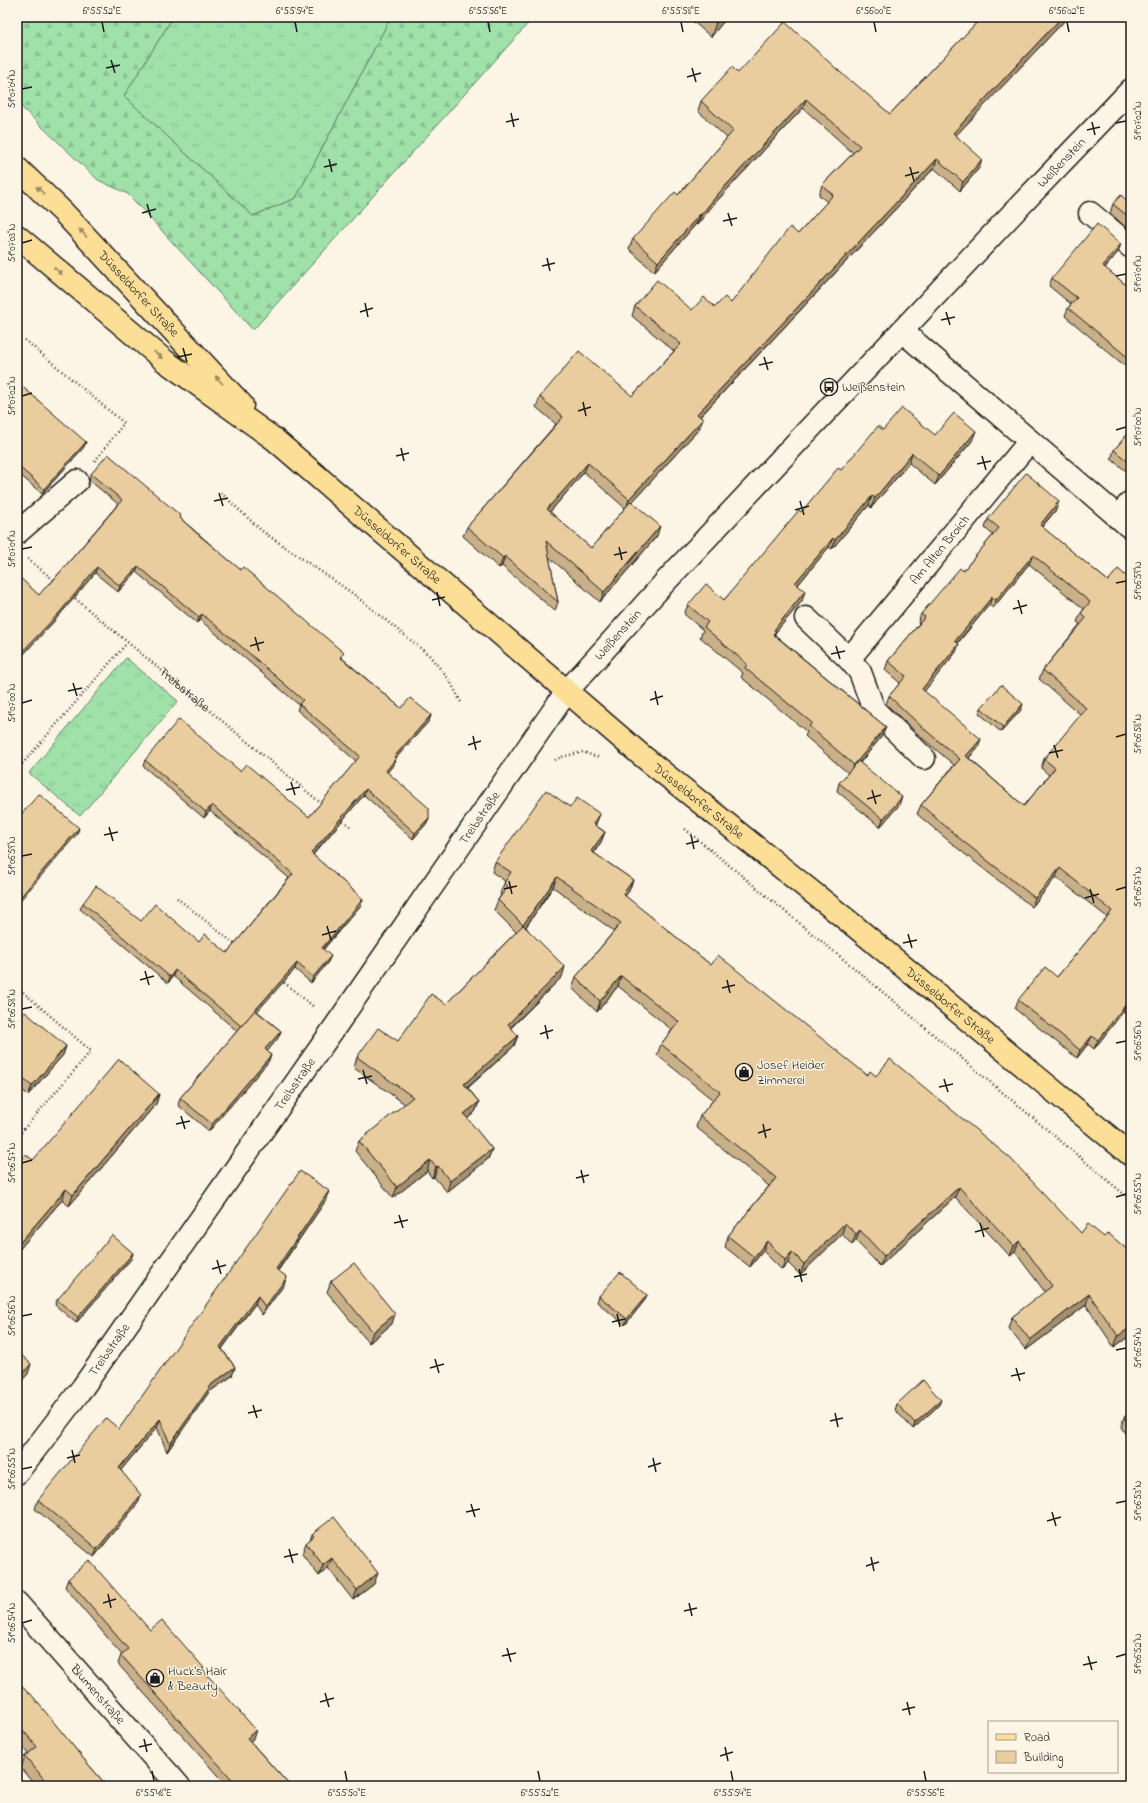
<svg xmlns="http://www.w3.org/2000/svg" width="1148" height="1803" viewBox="0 0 1148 1803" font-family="'Indie Flower',sans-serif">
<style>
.grass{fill:url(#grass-tufts);stroke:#5e7e63}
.forest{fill:url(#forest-firs);stroke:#5e7e63}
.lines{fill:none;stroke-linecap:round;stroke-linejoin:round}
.street-casing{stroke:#1c1c1c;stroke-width:25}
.primary-casing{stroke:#1c1c1c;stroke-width:25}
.path{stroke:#1c1c1c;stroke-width:2.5;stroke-dasharray:1 3;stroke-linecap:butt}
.street{stroke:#fcf5e5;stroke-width:22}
.primary{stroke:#fcde96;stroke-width:22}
.wall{fill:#c9b088;stroke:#1c1c1c;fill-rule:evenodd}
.shaded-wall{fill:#a4906f;stroke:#1c1c1c}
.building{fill:#eacd9e;stroke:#1c1c1c;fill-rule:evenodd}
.oneway{fill:#97875f}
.ticks{fill:none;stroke:#1c1c1c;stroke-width:1.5}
.labels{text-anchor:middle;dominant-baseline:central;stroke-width:3;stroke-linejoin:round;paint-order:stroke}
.street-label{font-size:13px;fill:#1c1c1c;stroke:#fcf5e5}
.poi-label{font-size:13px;fill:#1c1c1c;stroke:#fcf5e5;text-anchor:start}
.neatline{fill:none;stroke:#1c1c1c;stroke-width:1.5}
.ticks-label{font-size:10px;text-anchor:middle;fill:#1c1c1c}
</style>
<defs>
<pattern id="grass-tufts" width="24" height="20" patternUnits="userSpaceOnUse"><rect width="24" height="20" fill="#a0e1aa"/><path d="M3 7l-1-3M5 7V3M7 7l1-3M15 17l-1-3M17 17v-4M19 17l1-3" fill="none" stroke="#89c092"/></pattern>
<pattern id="forest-firs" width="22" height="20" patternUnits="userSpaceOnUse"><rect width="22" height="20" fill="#a0e1aa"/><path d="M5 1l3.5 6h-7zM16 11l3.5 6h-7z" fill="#89c092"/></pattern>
</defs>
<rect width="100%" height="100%" fill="#fcf5e5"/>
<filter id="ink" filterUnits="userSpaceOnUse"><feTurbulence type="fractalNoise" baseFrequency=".025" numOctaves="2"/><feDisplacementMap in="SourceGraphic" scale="8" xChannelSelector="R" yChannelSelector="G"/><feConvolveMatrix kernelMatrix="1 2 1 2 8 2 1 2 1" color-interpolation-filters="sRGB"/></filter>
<g filter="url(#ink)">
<!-- grass -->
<g class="grass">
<polygon points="173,17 391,17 296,198 253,216 124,96"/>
<polygon points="126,658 178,701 80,816 29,773"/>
</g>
<!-- forest -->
<polygon class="forest" points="17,17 173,17 124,96 253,216 296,198 391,17 534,17 253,330 128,194 98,180 17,103"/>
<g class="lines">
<defs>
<g id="street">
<polyline points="1090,213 1131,247"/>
<polyline points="902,331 1131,528"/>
<polyline points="1117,517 1131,502"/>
<polyline points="17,533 77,481"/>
<polyline points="806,618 849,659 860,672 874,710 924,758"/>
<path id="s2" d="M849,659L1030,441"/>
<path id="s3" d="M17,1473L83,1387L337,1024L567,691L666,581L1013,213L1131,90"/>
<path id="s4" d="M17,1603L179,1786"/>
</g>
<g id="primary">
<path id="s5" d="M17,168L63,212L242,405"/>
<path id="s6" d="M17,236L165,361L274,439L641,755L852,924L1131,1155"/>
</g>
</defs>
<!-- street casing -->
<use href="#street" class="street-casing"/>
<!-- primary casing -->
<use href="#primary" class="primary-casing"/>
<!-- path -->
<g class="path">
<polyline points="25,340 124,423 95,461"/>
<polyline points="221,493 262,531 352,593 429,655 450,681 461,702"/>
<polyline points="28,559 55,581"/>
<path id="s1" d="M72,596L322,804"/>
<polyline points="555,760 561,757 583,752 600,758"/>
<polyline points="17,770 127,643"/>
<polyline points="340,818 352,828"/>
<polyline points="685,829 854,968 1131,1200"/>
<polyline points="177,898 236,945"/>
<polyline points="281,980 314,1007"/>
<polyline points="17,987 91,1051 17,1137"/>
</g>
<!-- street -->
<use href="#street" class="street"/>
<!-- primary -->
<use href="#primary" class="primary"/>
</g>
<!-- wall -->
<g class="wall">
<polygon points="663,17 671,17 667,21"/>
<polygon points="688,17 727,17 711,37"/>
<path d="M982,17H1068L956,135L979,168L960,191L934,168L700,417L703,419L699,429L632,502L657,536L600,602L549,557L558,602L555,611L502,566L499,568L463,536L467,527L556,424L536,407L540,397L632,396L674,351L632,316L635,306L692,310L715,307L731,303L798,234L827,202L819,195L822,185L853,153L803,108L714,204L697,225L696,224L654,272L629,249L633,239L678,195L727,138L698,111L701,101L738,73L851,82L890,114ZM584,472L625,508L591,548L550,512Z"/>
<polygon points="1131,203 1131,232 1110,213 1113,204 1130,204"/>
<polygon points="1118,252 1105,268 1131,289 1131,371 1065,316 1068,308 1071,304 1049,286 1052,278"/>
<polygon points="17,382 84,447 42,494 17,472"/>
<polygon points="883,430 935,435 972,441 935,485 909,463 871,508 869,505 832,549 829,547 798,585 802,601 775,633 775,635 886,727 882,736 860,763 899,805 880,827 837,791 839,783 848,773 805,736 807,732 741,677 743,673 700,637 703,630 684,614 688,605 724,600 801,512 841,470"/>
<polygon points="1131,430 1131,475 1111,459 1114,450"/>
<polygon points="91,474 180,518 342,658 401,708 431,715 429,721 395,759 394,764 387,772 429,818 426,824 413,839 364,795 313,855 363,899 361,905 323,950 328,962 311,983 295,969 257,1011 281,1031 278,1038 267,1051 271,1055 268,1062 209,1131 178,1105 180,1098 237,1031 173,976 168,983 80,909 83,903 141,921 227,953 289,878 210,811 204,818 143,766 145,760 240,771 309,817 356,761 297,710 299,705 240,654 200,620 197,623 136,572 118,592 95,573 57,618 20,658 17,656 17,577 39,595 50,584 118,504 89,480"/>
<path d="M1056,510L1042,527L1108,581L1131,580V1017H1130L1123,1012L1094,1049L1088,1044L1077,1058L1015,1009L1018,1000L1057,977L1107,917L1056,877L1032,907L956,847L917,814L921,805L954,765L920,736L886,704L889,696L900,683L885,670L888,661L919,624L918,623L921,614L963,571L993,535L985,528L988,519ZM1029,564L1084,609L1081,613L1077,622L1080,624L1043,670L1039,679L1081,715L1044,759L1041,768L1049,775L1024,806L969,758L978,747L924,691L956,652L958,643L989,605L993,608Z"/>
<polygon points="981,708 1021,710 1001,732 979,713"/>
<polygon points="570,807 600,814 595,825 605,832 601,842 594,853 633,880 629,891 625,896 711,965 867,1075 1131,1335 1114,1347 1086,1305 1026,1350 1008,1328 1012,1317 1045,1292 1015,1252 1010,1256 955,1197 880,1266 856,1241 852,1245 842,1234 800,1275 788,1263 782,1270 763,1251 750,1267 725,1247 728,1236 769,1186 696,1127 700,1116 713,1100 657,1055 661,1044 672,1030 618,986 597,1012 572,988 576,977 614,931 553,887 526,927 562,977 511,1028 514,1046 468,1088 479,1102 475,1112 467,1119 492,1149 488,1159 447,1192 434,1177 432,1178 427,1171 393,1198 355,1151 359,1141 405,1104 354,1068 357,1057 398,1041 446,1004 516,932 494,910 498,900 501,895 500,894 505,881 492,872 495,862"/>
<polygon points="17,1016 19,1018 66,1046 63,1055 28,1095 17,1086"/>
<polygon points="159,1094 156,1104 69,1206 62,1200 17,1252 17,1164 33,1160"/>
<polygon points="329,1191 326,1200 278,1271 284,1285 262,1315 255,1304 222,1349 235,1367 232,1376 209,1392 167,1452 157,1427 121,1470 138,1503 94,1557 35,1509 38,1500 119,1429"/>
<polygon points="133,1253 131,1259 76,1323 55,1305 57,1300"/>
<polygon points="331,1281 392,1324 369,1343 327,1292"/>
<polygon points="647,1295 645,1300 625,1325 597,1302 599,1296"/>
<polygon points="897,1404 939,1405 913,1429 895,1410"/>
<polygon points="1131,1413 1131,1443 1121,1427 1124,1417"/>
<polygon points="312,1534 374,1584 353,1600 328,1568 319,1576 302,1554 306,1543 310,1540"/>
<polygon points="68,1579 150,1630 203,1670 253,1739 250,1741 290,1786 227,1786 118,1664 121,1655 122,1655 65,1587"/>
<polygon points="17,1681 82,1757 107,1786 35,1786 21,1768 25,1756 28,1754 17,1740"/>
</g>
<!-- shaded-wall -->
<g class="shaded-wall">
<polygon points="721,17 727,17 711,37 716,23"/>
<polygon points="1062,17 1068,17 950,142 953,133"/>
<polygon points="806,99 803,108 714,204 697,225 701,215 718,194"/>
<polygon points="937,159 934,168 693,424 697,414"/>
<polygon points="982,159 979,168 960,191 963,182"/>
<polygon points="700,214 696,224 654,272 658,262"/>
<polygon points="1121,244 1118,252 1100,274 1103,266"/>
<polygon points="703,419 699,429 626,509 629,499"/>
<polygon points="976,431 972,441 935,485 939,476"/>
<polygon points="86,442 84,447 42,494 44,489"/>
<polygon points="912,453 909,463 871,508 875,498"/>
<polygon points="588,463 584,472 544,519 547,509"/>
<polygon points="872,496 869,505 832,549 835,540"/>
<polygon points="1059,501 1056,510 1036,533 1040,525"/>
<polygon points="660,526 657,536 600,602 604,592"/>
<polygon points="833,538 829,547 792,592 795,583"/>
<polygon points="1033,555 1029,564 993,608 996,600"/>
<polygon points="505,556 502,566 499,568 503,558"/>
<polygon points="138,566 136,572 118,592 120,586"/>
<polygon points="97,567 95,573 57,618 20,658 22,652"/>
<polygon points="805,591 802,601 775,633 773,641 774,630"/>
<polygon points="992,597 989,605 952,649 955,641"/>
<polygon points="202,614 200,620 197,623 199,617"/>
<polygon points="959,644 956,652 919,698 922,689"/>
<polygon points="1023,704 1021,710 1001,732 1003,727"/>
<polygon points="431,715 429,721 395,759 394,764 384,777 386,771 394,757"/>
<polygon points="886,727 882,736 850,774 854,765"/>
<polygon points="981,739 978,747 963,765 966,756"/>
<polygon points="366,789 364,795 309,859 311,853"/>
<polygon points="902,797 899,805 880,827 883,819"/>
<polygon points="212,805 210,811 204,818 206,812"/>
<polygon points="600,814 596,824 590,834 593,824"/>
<polygon points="429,818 426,824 413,839 415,833"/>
<polygon points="79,828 77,834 17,904 17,901"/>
<polygon points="605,832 601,842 587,861 591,851"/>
<polygon points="1060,868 1056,877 1032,907 1035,898"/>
<polygon points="557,877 553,887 520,935 523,925"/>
<polygon points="633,880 629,891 619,905 623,894"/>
<polygon points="363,899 361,905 319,954 322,948"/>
<polygon points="331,956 328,962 311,983 313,977"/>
<polygon points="297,963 295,969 239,1032 241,1026"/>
<polygon points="565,967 562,977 504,1034 508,1024"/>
<polygon points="175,970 173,976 168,983 170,977"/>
<polygon points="621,976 618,986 597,1012 600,1001"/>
<polygon points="1127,1003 1123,1012 1094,1049 1098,1040"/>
<polygon points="281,1031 278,1038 263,1057 265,1049"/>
<polygon points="518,1036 514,1046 460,1094 464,1084"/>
<polygon points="1092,1036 1088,1044 1077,1058 1080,1050"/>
<polygon points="66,1046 63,1055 28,1095 32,1086"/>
<polygon points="271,1055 268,1062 209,1131 212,1124"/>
<polygon points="159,1094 156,1104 69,1206 73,1195"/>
<polygon points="479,1102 475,1112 460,1125 464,1114"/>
<polygon points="492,1149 488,1159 447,1192 450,1181"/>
<polygon points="430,1160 427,1171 393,1198 397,1187"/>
<polygon points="438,1166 434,1177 432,1178 436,1167"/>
<polygon points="959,1187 955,1197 880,1266 884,1256"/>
<polygon points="66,1189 62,1200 17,1252 17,1246"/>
<polygon points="329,1191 326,1200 273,1277 276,1269"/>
<polygon points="845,1223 842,1234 800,1275 804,1264"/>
<polygon points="860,1230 856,1241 852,1245 856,1234"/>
<polygon points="767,1241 763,1251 750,1267 754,1257"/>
<polygon points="1019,1241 1015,1252 1010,1256 1014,1246"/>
<polygon points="792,1252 788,1263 782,1270 785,1260"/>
<polygon points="133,1253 131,1259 76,1323 78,1317"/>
<polygon points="287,1277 284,1285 262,1315 265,1307"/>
<polygon points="1089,1294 1086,1305 1026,1350 1030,1340"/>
<polygon points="647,1295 645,1300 625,1325 627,1319"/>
<polygon points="258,1296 255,1304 217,1355 220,1347"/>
<polygon points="395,1314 392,1324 369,1343 373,1332"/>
<polygon points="1131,1327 1131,1335 1114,1347 1118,1336"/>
<polygon points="31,1364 28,1374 17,1386 17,1380"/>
<polygon points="235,1367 232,1376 209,1392 167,1452 170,1444 212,1384"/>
<polygon points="941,1400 939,1405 913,1429 915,1423"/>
<polygon points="160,1419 157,1427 116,1476 119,1468"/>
<polygon points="141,1495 138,1503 94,1557 97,1549"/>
<polygon points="332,1558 328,1568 319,1576 323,1565"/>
<polygon points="378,1573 374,1584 353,1600 357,1590"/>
<polygon points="256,1730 253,1739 244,1747 247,1738"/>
</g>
<!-- building -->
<g class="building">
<polygon points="708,17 721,17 716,23"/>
<polygon points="982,17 1062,17 953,133 982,159 963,182 937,159 697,414 703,419 629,499 588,463 547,509 591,548 631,501 660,526 604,592 546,541 558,602 505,556 503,558 467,527 563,417 540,397 579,351 632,396 681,344 635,306 657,280 692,310 704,297 715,307 725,297 731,303 790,227 798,234 833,195 822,185 860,146 806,99 718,194 701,215 700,214 658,262 633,239 675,192 678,195 733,131 701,101 732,67 738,73 785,22 851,82 852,81 890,114"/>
<polygon points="1121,195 1130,204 1131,203 1131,219 1113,204"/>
<polygon points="1097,224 1121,244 1103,266 1131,289 1131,360 1068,308 1077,298 1052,278"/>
<polygon points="17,382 86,442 44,489 17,465"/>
<polygon points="902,408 935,435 954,413 976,431 939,476 912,453 875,498 872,496 835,540 833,538 795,583 805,591 774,630 776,631 773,634 886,727 854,765 809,726 812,723 745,668 747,664 704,627 708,622 688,605 706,584 724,600 799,510 801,512 838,468 841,470 878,426 883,430"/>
<polygon points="1131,430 1131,464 1114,450"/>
<polygon points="108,454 181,516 180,518 200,536 241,570 243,567 344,653 340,657 401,708 410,698 431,715 394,757 396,758 386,771 429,808 429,818 415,833 366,789 311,853 363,899 322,948 331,956 313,977 297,963 241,1026 175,970 170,977 83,903 96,886 141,921 155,904 199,942 205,934 227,953 293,874 212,805 206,812 145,760 179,719 240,771 246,764 309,817 360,756 299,704 303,700 243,648 202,614 199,617 138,566 120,586 97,567 60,612 22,652 17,648 17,577 18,576 39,595 49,583 50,584 122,500 91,474"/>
<path d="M1026,473L1059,501L1040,525L1108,581L1118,569L1131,580V1007L1127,1003L1098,1040L1092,1036L1080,1050L1018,1000L1045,967L1057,977L1112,911L1060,868L1035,898L959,838L921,805L960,759L923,728L889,696L906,676L888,661L925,617L921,614L960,568L963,571L999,528L988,519ZM1033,555L1090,602L1081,613L1086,618L1043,670L1086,708L1044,759L1055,768L1024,806L966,756L981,739L922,689L959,644L955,641L992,597L996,600Z"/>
<polygon points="1001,685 1023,704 1003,727 981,708"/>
<polygon points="858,761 902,797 883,819 839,783"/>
<polygon points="546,790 570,807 577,798 600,814 593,824 605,832 591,851 633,880 623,894 711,965 718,955 867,1075 870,1071 876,1076 890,1059 1010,1158 1081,1233 1088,1224 1104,1237 1108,1233 1131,1253 1131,1327 1118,1336 1089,1294 1030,1340 1012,1317 1052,1286 1019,1241 1014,1246 959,1187 884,1256 860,1230 856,1234 845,1223 804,1264 792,1252 785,1260 767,1241 754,1257 728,1236 776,1178 700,1116 720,1092 661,1044 679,1022 621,976 600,1001 576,977 621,923 557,877 523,925 565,967 508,1024 518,1036 464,1084 479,1102 464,1114 492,1149 450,1181 438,1166 436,1167 430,1160 397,1187 359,1141 413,1097 357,1057 378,1028 398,1041 431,994 446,1004 523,925 498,900 508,886 504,883 511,872 495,862"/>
<polygon points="39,794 79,828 17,901 17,819"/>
<polygon points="255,1010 281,1031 265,1049 271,1055 212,1124 180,1098"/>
<polygon points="25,1012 66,1046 32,1086 17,1074 17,1016 19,1018"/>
<polygon points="119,1059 159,1094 73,1195 66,1189 17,1246 17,1164 25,1154 33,1160"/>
<polygon points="300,1171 329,1191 276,1269 287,1277 265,1307 258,1296 220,1347 235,1367 212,1384 170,1444 160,1419 119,1468 141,1495 97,1549 38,1500 106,1418 119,1429"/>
<polygon points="112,1235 133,1253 78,1317 57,1300"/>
<polygon points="354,1263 395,1314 373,1332 331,1281"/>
<polygon points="620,1272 647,1295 627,1319 599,1296"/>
<polygon points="17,1351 31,1364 17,1380"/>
<polygon points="923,1380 941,1400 915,1423 897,1404"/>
<polygon points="1131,1413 1131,1428 1124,1417"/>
<polygon points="334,1517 378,1573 357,1590 332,1558 323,1565 306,1543 314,1536 312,1534"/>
<polygon points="89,1560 150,1630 162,1620 204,1668 202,1669 256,1730 247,1738 290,1786 238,1786 121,1655 128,1649 68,1579"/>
<polygon points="17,1681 29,1694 30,1693 82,1757 107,1786 46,1786 48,1784 25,1756 37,1747 17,1723"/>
</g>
<!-- one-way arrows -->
<defs><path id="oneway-solid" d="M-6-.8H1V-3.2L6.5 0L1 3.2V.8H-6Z"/></defs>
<g class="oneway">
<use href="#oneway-solid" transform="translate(40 190) rotate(-136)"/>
<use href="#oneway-solid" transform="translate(83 233) rotate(-133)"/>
<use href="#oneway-solid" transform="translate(58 271) rotate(40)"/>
<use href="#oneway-solid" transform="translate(158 355) rotate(40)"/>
<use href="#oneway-solid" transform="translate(219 380) rotate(-133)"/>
</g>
</g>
<!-- ticks -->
<path class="ticks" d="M102,22L104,32M295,22L297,32M488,22L490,32M681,22L683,32M874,22L876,32M1067,22L1069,32M111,60L115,73M106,68L120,65M692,68L696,82M687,77L701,73M22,89L32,87M511,113L514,127M506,122L519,119M1092,122L1095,135M1116,123L1126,121M1087,130L1100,127M329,159L332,172M324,167L337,164M910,167L914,181M905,176L919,172M147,204L151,218M142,213L156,209M728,213L732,226M723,221L737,218M22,243L32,240M547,258L550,271M542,266L555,263M1116,276L1126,274M365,303L368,317M360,312L373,308M946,312L950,325M941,320L955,317M183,348L187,362M178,357L192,354M764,357L768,370M759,365L773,362M22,396L32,393M583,402L586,416M578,411L591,407M1116,430L1126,427M401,448L404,461M396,456L409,453M982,456L986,470M977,464L991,461M219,493L223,506M214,501L228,498M800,501L804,515M795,510L809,506M619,547L622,560M22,549L32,547M614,555L627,552M1116,583L1126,581M437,592L440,606M432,600L445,597M1018,600L1022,614M1013,609L1027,605M255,637L259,651M250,646L264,642M836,646L840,659M831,654L845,651M73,683L77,696M68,691L82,688M655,691L658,705M650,700L663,696M22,703L32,700M473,736L476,750M1116,737L1126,734M468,745L481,741M1054,745L1058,758M1049,753L1063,750M291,782L295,795M286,790L300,787M872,790L876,804M867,799L881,795M109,827L113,841M104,835L118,832M691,835L694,849M686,844L699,841M22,856L32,854M509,881L512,894M504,889L517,886M1090,889L1094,903M1116,890L1126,887M1085,898L1099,894M327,926L331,940M908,934L912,948M322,935L336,931M903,943L917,940M145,971L149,985M140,980L154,976M727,980L730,993M722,988L735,985M22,1009L32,1007M545,1025L548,1039M540,1034L553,1030M1116,1043L1126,1041M363,1070L367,1084M358,1079L372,1076M944,1079L948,1092M939,1087L953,1084M181,1116L185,1129M176,1124L190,1121M763,1124L766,1138M758,1133L771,1129M22,1163L32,1160M581,1170L584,1183M576,1178L589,1175M1116,1197L1126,1194M399,1215L403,1228M394,1223L408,1220M980,1223L984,1237M975,1232L989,1228M217,1260L221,1274M212,1269L226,1265M799,1269L802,1282M794,1277L807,1274M617,1314L620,1327M22,1316L32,1314M612,1322L625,1319M1116,1350L1126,1348M435,1359L439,1373M430,1368L444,1364M1016,1368L1020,1381M1011,1376L1025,1373M253,1405L257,1418M248,1413L262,1410M835,1413L838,1427M830,1421L843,1418M72,1450L75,1463M67,1458L80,1455M653,1458L656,1472M648,1467L661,1463M22,1469L32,1467M1116,1503L1126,1501M471,1504L475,1517M466,1512L480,1509M1052,1512L1056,1526M1047,1521L1061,1517M289,1549L293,1563M284,1557L298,1554M871,1557L874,1571M866,1566L879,1562M108,1594L111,1608M103,1603L116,1599M689,1603L692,1616M684,1611L697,1608M22,1623L32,1620M507,1648L511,1662M502,1656L516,1653M1088,1656L1092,1670M1116,1657L1126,1654M1083,1665L1097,1662M325,1693L329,1707M320,1702L334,1698M907,1702L910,1715M902,1710L915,1707M144,1739L147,1752M139,1747L152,1744M725,1747L728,1761M720,1756L733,1752M152,1771L154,1781M345,1771L347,1781M538,1771L540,1781M731,1771L733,1781M924,1771L926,1781"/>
<!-- icons -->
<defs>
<symbol id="bus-ring" viewBox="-11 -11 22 22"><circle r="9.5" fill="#fcf5e5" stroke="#1c1c1c" stroke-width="1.5"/><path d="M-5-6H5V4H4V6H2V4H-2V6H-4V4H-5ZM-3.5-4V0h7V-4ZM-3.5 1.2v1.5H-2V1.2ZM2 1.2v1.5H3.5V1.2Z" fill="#1c1c1c"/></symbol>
<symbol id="shop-ring" viewBox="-11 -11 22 22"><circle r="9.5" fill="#fcf5e5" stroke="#1c1c1c" stroke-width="1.5"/><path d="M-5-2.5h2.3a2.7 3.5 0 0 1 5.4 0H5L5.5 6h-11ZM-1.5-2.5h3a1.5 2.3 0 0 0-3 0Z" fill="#1c1c1c"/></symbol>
</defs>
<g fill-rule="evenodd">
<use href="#bus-ring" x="819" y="377" width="20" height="20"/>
<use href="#shop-ring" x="734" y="1062" width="20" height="20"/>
<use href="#shop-ring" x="145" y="1668" width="20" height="20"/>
</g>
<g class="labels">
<!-- street labels -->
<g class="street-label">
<text stroke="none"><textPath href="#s3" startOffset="1680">Weißenstein</textPath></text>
<text stroke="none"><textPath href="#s5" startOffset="175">Düsseldorfer Straße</textPath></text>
<text stroke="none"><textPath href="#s6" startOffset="490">Düsseldorfer Straße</textPath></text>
<text stroke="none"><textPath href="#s2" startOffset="142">Am Alten Broich</textPath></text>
<text stroke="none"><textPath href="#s3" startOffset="1032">Weißenstein</textPath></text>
<text stroke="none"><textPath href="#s1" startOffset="146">Treibstraße</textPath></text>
<text stroke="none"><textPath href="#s6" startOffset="886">Düsseldorfer Straße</textPath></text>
<text stroke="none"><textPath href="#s3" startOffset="802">Treibstraße</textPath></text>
<text stroke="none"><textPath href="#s6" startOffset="1210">Düsseldorfer Straße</textPath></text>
<text stroke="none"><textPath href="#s3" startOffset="478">Treibstraße</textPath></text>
<text stroke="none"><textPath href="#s3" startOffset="154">Treibstraße</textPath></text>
<text stroke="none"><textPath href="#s4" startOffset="122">Blumenstraße</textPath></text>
</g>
<!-- poi labels -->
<g class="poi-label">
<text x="842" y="387">Weißenstein</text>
<text x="757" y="1065">Josef Heider<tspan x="757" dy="15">Zimmerei</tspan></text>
<text x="168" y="1671">Huck's Hair<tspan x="168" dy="15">&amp; Beauty</tspan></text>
</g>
</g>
<!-- margin -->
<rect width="1148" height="1803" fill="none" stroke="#fcf5e5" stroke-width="44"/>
<!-- legend -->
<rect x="988" y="1721" width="130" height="52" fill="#fcf5e5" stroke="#a29e95"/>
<rect x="996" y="1734" width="20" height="6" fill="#fcde96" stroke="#a29e95"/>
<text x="1024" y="1741" font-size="12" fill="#1c1c1c">Road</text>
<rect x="996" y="1751" width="20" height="12" fill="#eacd9e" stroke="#a29e95"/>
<text x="1024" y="1761" font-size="12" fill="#1c1c1c">Building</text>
<rect x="22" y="22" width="1104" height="1759" class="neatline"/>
<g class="ticks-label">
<text x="102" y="14">6°55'52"E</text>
<text x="295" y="14">6°55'54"E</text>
<text x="488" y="14">6°55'56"E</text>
<text x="681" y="14">6°55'58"E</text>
<text x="874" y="14">6°56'00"E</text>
<text x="1067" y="14">6°56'02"E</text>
<text transform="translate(11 89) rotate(-90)" y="4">51°07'04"N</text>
<text transform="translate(1137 121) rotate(-90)" y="4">51°07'02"N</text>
<text transform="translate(11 243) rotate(-90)" y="4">51°07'03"N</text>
<text transform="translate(1137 274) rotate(-90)" y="4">51°07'01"N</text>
<text transform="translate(11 396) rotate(-90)" y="4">51°07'02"N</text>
<text transform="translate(1137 427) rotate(-90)" y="4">51°07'00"N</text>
<text transform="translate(11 549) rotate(-90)" y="4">51°07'01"N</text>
<text transform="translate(1137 581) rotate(-90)" y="4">51°06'59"N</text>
<text transform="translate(11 703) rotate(-90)" y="4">51°07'00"N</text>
<text transform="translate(1137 734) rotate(-90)" y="4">51°06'58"N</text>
<text transform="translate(11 856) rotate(-90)" y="4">51°06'59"N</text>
<text transform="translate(1137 887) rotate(-90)" y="4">51°06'57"N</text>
<text transform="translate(11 1009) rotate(-90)" y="4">51°06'58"N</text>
<text transform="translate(1137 1041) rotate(-90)" y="4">51°06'56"N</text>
<text transform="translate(11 1163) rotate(-90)" y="4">51°06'57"N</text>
<text transform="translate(1137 1194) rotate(-90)" y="4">51°06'55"N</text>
<text transform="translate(11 1316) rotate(-90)" y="4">51°06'56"N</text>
<text transform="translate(1137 1348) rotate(-90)" y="4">51°06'54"N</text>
<text transform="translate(11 1469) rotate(-90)" y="4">51°06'55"N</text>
<text transform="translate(1137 1501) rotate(-90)" y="4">51°06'53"N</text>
<text transform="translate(11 1623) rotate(-90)" y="4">51°06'54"N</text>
<text transform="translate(1137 1654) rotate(-90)" y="4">51°06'52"N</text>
<text x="154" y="1796">6°55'48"E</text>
<text x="347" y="1796">6°55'50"E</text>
<text x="540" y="1796">6°55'52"E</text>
<text x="733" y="1796">6°55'54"E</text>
<text x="926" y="1796">6°55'56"E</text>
</g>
</svg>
